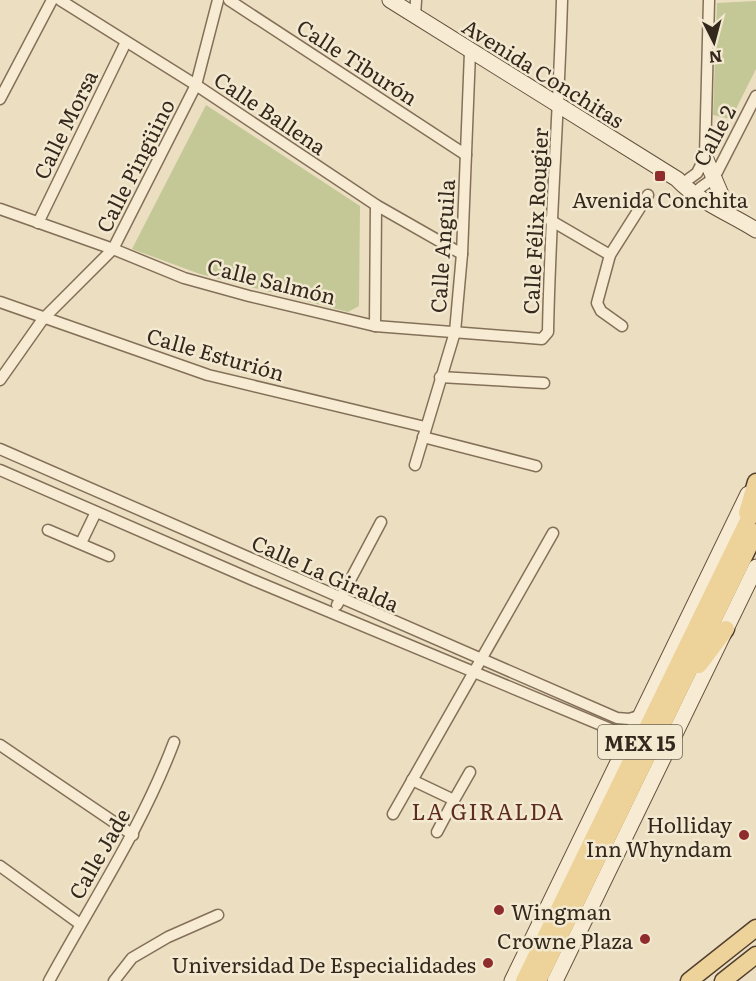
<svg xmlns="http://www.w3.org/2000/svg" width="756" height="981" viewBox="0 0 756 981" font-family="Literata,serif">
<style>
.green{fill:#c3c896}
.lines{fill:none;stroke-linecap:round;stroke-linejoin:round}
.street-casing{stroke:#847059;stroke-width:13}
.secondary-casing{stroke:#65513d;stroke-width:17}
.primary-casing{stroke:#513e2e;stroke-width:19}
.street{stroke:#f7ecd3;stroke-width:10}
.secondary{stroke:#f7ecd3;stroke-width:15}
.primary{stroke:#edd39a;stroke-width:16}
.poi-dot{fill:#8f2d2e;stroke:#f3e9d0;stroke-width:2}
.labels{text-anchor:middle;dominant-baseline:central;stroke-width:5;stroke-linejoin:round;paint-order:stroke}
.shield{fill:#f3e9d0;stroke:#6d6253;stroke-width:1.5}
.shield-label{font-size:20px;font-weight:bold;fill:#34281d}
.street-label{font-size:21px;fill:#34281d;stroke:#f3e9d0}
.poi-label{font-size:21px;fill:#34281d;stroke:#f3e9d0;text-anchor:end}
.neighbourhood-label{font-size:22px;letter-spacing:1.5px;fill:#5e2c1f;stroke:#f3e9d0}
</style>
<rect width="100%" height="100%" fill="#ebdec1"/>
<!-- green -->
<g class="green">
<polygon points="756,1 756,69 731,119 713,115 717,3"/>
<polygon points="206,105 360,206 359,306 348,312 200,274 132,249"/>
</g>
<g class="lines">
<defs>
<g id="street">
<polyline points="60,0 196,85 376,205 462,254"/>
<polyline points="229,0 466,155"/>
<polyline points="415,16 416,0"/>
<polyline points="0,99 52,0"/>
<polyline points="686,181 697,173 705,157 709,0"/>
<polyline points="700,188 714,178 756,96"/>
<path d="M0,209L113,249L184,278L249,296L375,326L542,339L548,332C550,221 559,111 562,0"/>
<polyline points="550,220 610,255"/>
<polyline points="38,223 126,42"/>
<polyline points="0,302 208,375 425,427"/>
<polyline points="375,326 376,205"/>
<polyline points="622,326 601,311 597,303 610,255 648,195"/>
<polyline points="440,377 544,383"/>
<polyline points="0,380 43,319 113,249 196,85 218,0"/>
<polyline points="423,437 536,466"/>
<polyline points="0,449 617,718 629,719 639,716"/>
<polyline points="415,465 455,332 462,254 470,52"/>
<polyline points="0,470 253,580 613,730 620,734 625,745"/>
<polyline points="48,530 109,556"/>
<polyline points="81,543 96,512"/>
<polyline points="337,605 381,522"/>
<polyline points="0,745 133,835"/>
<polyline points="412,780 454,800 470,772"/>
<polyline points="393,814 553,533"/>
<polyline points="437,832 454,800"/>
<polyline points="0,866 80,924"/>
<path d="M49,981C92,902 142,827 174,742"/>
<polyline points="114,981 132,958 168,937 218,915"/>
</g>
<g id="secondary">
<path d="M390,0L677,179C699,202 729,213 756,230"/>
<polyline points="705,157 726,206"/>
<polyline points="512,981 748,494"/>
<polyline points="555,981 756,567"/>
</g>
<g id="primary">
<polyline points="747,513 756,482"/>
<polyline points="699,665 726,629"/>
<polyline points="524,981 756,504"/>
<polyline points="538,981 756,532"/>
<polyline points="689,981 756,928"/>
<polyline points="723,981 756,955"/>
</g>
</defs>
<!-- street casing -->
<use href="#street" class="street-casing"/>
<!-- secondary casing -->
<use href="#secondary" class="secondary-casing"/>
<!-- primary casing -->
<use href="#primary" class="primary-casing"/>
<!-- street -->
<use href="#street" class="street"/>
<!-- secondary -->
<use href="#secondary" class="secondary"/>
<!-- primary -->
<use href="#primary" class="primary"/>
</g>
<!-- markers -->
<g class="poi-dot">
<rect x="654" y="170" width="12" height="12" rx="3"/>
<circle cx="744" cy="835" r="6"/>
<circle cx="499" cy="910" r="6"/>
<circle cx="645" cy="939" r="6"/>
<circle cx="488" cy="963" r="6"/>
</g>
<g class="labels">
<!-- shield labels -->
<rect class="shield" x="598" y="725" width="84" height="34" rx="4.5"/>
<g class="shield-label">
<text x="640" y="742">MEX 15</text>
</g>
<!-- street labels -->
<g class="street-label">
<text transform="translate(358 61) rotate(33)">Calle Tiburón</text>
<text transform="translate(544 72) rotate(32)">Avenida Conchitas</text>
<text transform="translate(271 112) rotate(34)">Calle Ballena</text>
<text transform="translate(64 124) rotate(-64)">Calle Morsa</text>
<text transform="translate(713 135) rotate(-62)">Calle 2</text>
<text transform="translate(134 165) rotate(-63)">Calle Pingüino</text>
<text transform="translate(534 221) rotate(-87)">Calle Félix Rougier</text>
<text transform="translate(441 246) rotate(-86)">Calle Anguila</text>
<text transform="translate(272 280) rotate(14)">Calle Salmón</text>
<text transform="translate(216 353) rotate(16)">Calle Esturión</text>
<text transform="translate(326 572) rotate(24)">Calle La Giralda</text>
<text transform="translate(98 853) rotate(-60)">Calle Jade</text>
</g>
<!-- poi labels -->
<g class="poi-label">
<text x="660" y="198" text-anchor="middle">Avenida Conchita</text>
<text x="732" y="823">Holliday<tspan x="732" dy="24">Inn Whyndam</tspan></text>
<text x="511" y="910" text-anchor="start">Wingman</text>
<text x="633" y="939">Crowne Plaza</text>
<text x="476" y="963">Universidad De Especialidades</text>
</g>
<!-- neighbourhood labels -->
<g class="neighbourhood-label">
<text x="488" y="810">LA GIRALDA</text>
</g>
</g>
<!-- north arrow -->
<g transform="translate(714 42) rotate(174)" stroke="#f3e9d0" stroke-width="4.5" paint-order="stroke">
<path d="M0-4.5L10 22L0 15L-10 22Z" fill="#34281d"/>
<text y="-9" font-size="16" font-weight="bold" text-anchor="middle" fill="#34281d">N</text>
</g>
</svg>
